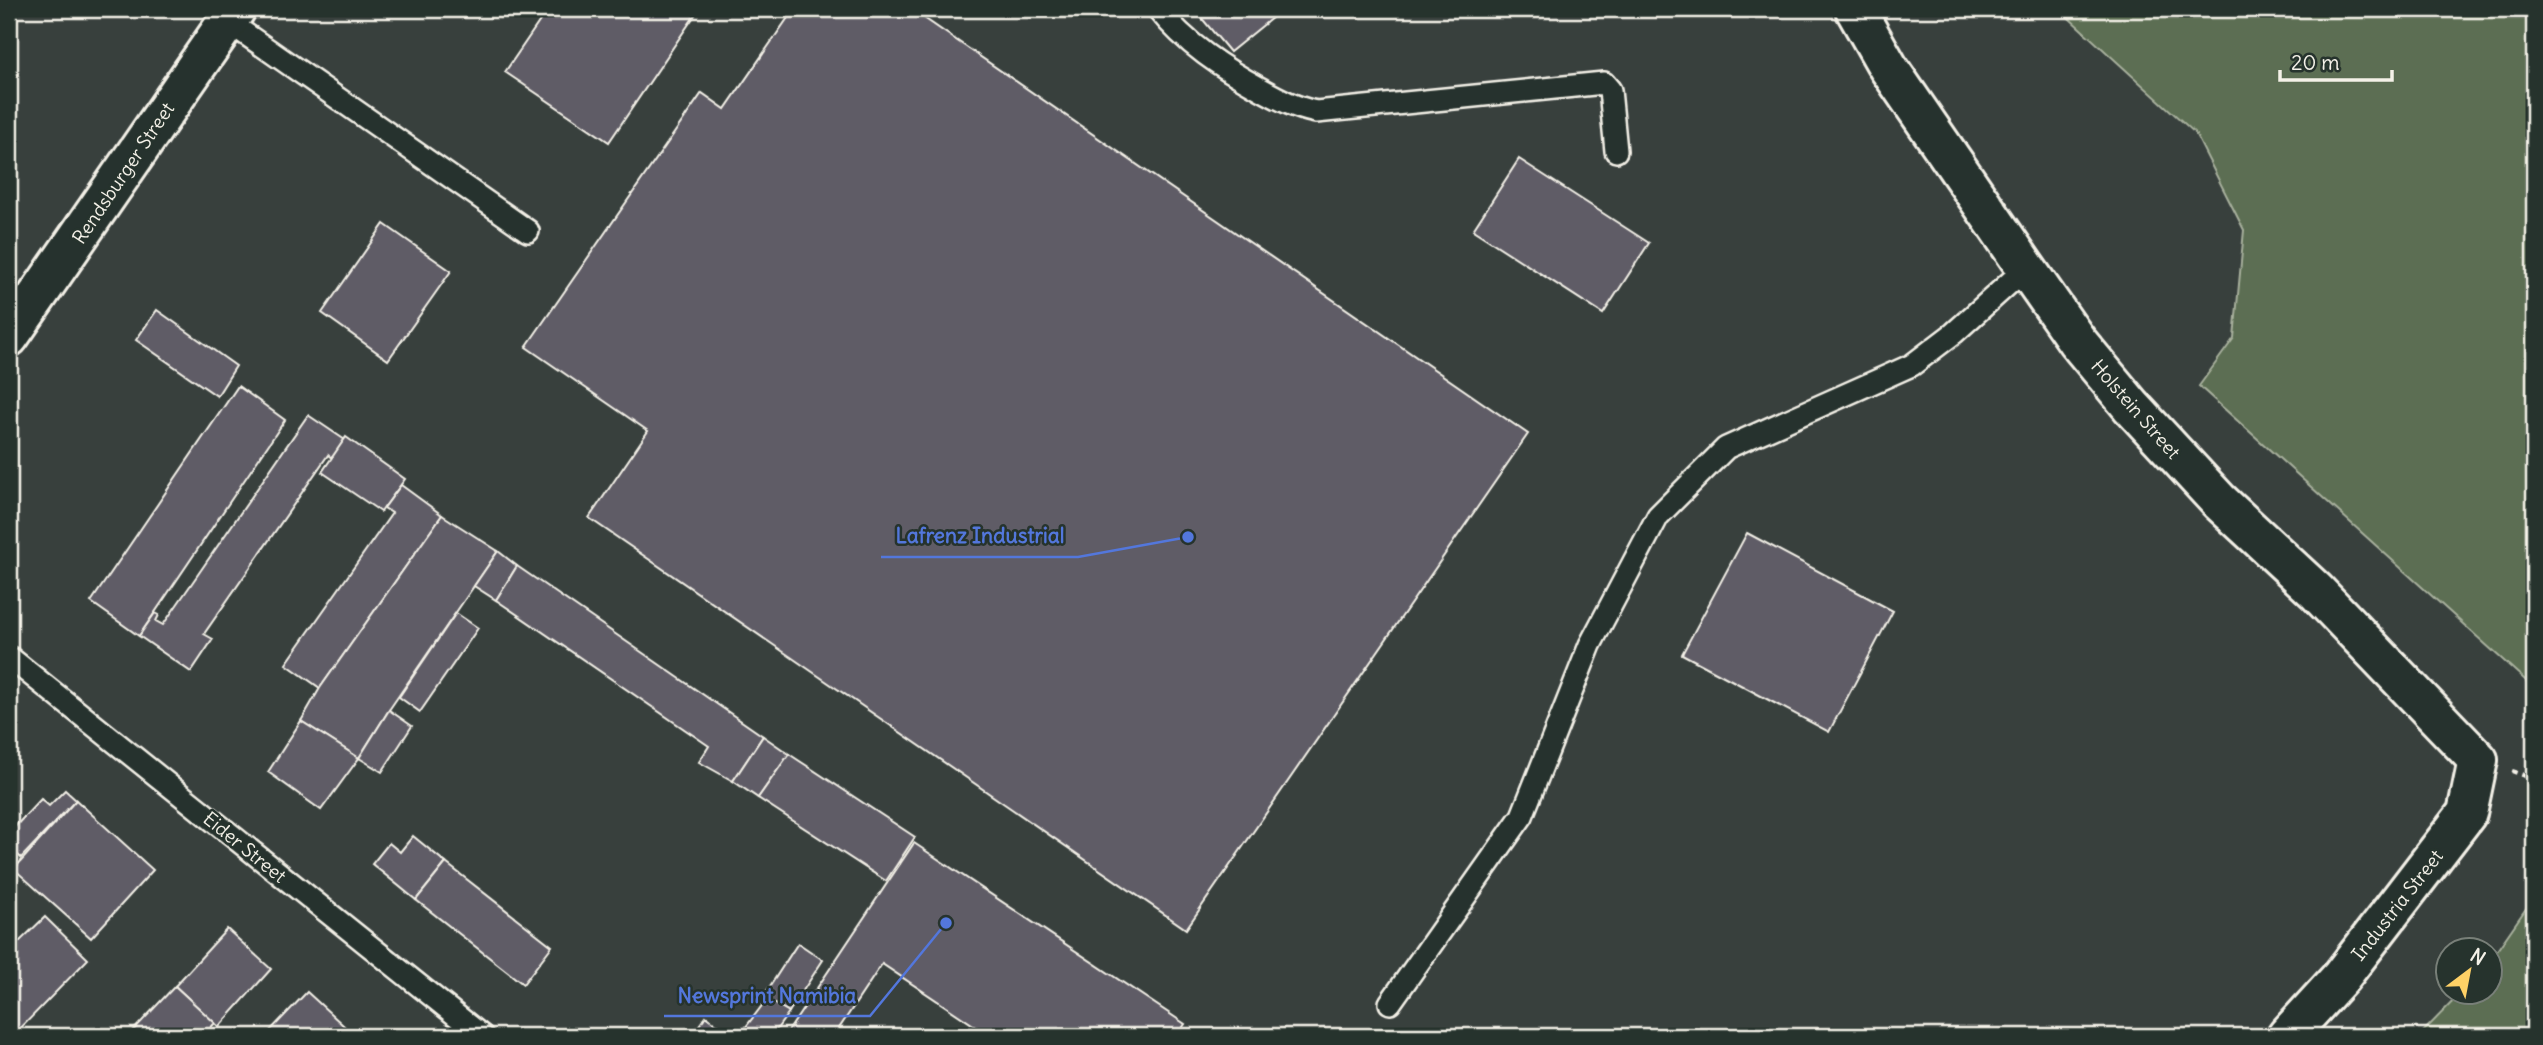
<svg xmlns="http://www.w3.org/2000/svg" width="2543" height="1045" viewBox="0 0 2543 1045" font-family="Delius,sans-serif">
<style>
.built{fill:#373f3e}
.green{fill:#5b6e52;stroke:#a8b09d;stroke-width:2}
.building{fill:#5f5c66;stroke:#f4f1e8;stroke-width:2}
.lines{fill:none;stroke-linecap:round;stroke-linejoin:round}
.service-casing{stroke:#f4f1e8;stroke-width:26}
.minor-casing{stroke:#f4f1e8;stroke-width:44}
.path{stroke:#f4f1e8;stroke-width:4.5;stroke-dasharray:5 5;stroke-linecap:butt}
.service{stroke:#26332d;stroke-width:21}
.minor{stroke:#26332d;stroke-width:38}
.labels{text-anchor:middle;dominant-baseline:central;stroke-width:5;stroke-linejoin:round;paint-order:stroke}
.street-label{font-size:19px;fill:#f4f1e8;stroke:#26332d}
.leader{fill:none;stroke:#5377dc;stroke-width:2.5}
.callout-dot{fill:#5377dc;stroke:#26332d;stroke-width:2.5}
.callout-label{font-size:21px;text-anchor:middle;font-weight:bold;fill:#5377dc;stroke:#26332d;stroke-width:5;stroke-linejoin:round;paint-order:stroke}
</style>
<rect width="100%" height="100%" fill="#26332d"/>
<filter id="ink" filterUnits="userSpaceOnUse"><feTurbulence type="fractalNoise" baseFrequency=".0143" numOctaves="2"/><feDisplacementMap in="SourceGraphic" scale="14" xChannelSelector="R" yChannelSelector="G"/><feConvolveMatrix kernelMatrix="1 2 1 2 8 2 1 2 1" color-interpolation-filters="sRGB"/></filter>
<g filter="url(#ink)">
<!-- built -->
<polygon class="built" points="9,9 2059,9 2195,133 2244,230 2234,338 2199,386 2534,688 2534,897 2491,959 2490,950 2448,950 2448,992 2461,993 2419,1036 9,1036"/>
<!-- green -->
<g class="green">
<polygon points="2059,9 2534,9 2534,688 2199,386 2234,338 2244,230 2195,133"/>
<polygon points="2534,897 2534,1036 2419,1036 2461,993 2490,992 2491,959"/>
</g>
<!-- building -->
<g class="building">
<polygon points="548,9 699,9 609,142 505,72"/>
<polygon points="794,9 911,9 1528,434 1186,929 589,518 648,431 526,347 702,93 725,109"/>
<polygon points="1194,9 1283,9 1230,52"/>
<polygon points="1519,159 1649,243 1603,314 1473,230"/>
<polygon points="384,224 451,271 388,360 322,313"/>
<polygon points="157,310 236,366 217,396 136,340"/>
<polygon points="238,386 285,420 139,636 91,602"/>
<polygon points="308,415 345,440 333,459 328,455 204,634 213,639 191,672 139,636 155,613 159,615 156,621 163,625"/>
<polygon points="346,437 405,479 381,512 322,472"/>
<polygon points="401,485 442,515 320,688 286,664 392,513 384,508"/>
<polygon points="442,515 498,551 389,710 359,758 301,721 320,688"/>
<polygon points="1747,533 1893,611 1829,732 1682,654"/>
<polygon points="498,551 517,566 496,600 474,586"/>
<polygon points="517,566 763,736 733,781 699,762 709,746 496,600"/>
<polygon points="456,613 478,628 420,712 399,697"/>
<polygon points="389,710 412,726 382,772 359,758"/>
<polygon points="301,721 359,758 321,810 268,772"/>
<polygon points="763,736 789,754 758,798 733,781"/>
<polygon points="789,754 915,837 886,881 758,798"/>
<polygon points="65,790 76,800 21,858 9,846 9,833 41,799 49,806"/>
<polygon points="76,800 153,870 91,938 14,869"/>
<polygon points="413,836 446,863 416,900 372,864 389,843 400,852"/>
<polygon points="914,843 1185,1024 1177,1036 990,1036 882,964 834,1036 785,1036"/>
<polygon points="446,863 552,946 523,984 416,900"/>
<polygon points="45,917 88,959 13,1036 9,1036 9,946 13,942 18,943"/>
<polygon points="227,929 271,969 219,1027 175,986"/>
<polygon points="798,943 823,960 789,1012 763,997"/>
<polygon points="175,986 215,1023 203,1036 128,1036"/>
<polygon points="307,992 355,1036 265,1036"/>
<polygon points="767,999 789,1012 772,1036 739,1036"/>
<polygon points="706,1016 733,1036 691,1036"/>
</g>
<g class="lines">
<defs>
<g id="service">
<path d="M1158,9C1186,44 1221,67 1261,89C1279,99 1296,108 1316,112L1604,83L1610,90L1616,151"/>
<polyline points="227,21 528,231"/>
<polyline points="9,657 482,1036"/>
<polyline points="1390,1003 1522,816 1590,645 1658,516 1726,448 1912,365 1954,333 2026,268"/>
</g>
<g id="minor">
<polyline points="1855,9 1888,67 2026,268 2077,341 2131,406 2219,501 2316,591 2478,760 2467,813 2341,977 2287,1036"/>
<polyline points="9,337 236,9"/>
</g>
</defs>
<!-- service casing -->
<use href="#service" class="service-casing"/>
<!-- minor casing -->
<use href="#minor" class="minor-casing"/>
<!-- path -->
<polyline class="path" points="2512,771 2534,779"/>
<!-- service -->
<use href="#service" class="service"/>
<!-- minor -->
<use href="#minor" class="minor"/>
</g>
</g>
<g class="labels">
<!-- street labels -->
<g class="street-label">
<text transform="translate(123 173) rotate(-56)">Rendsburger Street</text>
<text transform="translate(2136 409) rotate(49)">Holstein Street</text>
<text transform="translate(245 847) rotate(39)">Eider Street</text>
<text transform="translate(2397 905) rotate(-52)">Industria Street</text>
</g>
</g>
<!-- callouts -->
<path class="leader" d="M1188 537L1078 557H881M946 923L870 1016H664"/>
<g class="callout-dot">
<circle cx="1188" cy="537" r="7"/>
<circle cx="946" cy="923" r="7"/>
</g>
<g class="callout-label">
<text x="980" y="543">Lafrenz Industrial</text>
<text x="767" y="1003">Newsprint Namibia</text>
</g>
<!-- margin -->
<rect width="2543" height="1045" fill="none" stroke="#26332d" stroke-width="35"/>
<rect x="18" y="18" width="2508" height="1010" fill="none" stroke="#f4f1e8" stroke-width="2.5" filter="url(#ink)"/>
<!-- north arrow -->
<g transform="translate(2469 971) rotate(32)"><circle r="33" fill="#26332d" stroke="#787f78" stroke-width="2"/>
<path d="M0-5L12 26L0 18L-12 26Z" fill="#ffd166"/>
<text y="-10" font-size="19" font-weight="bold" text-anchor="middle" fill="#f4f1e8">N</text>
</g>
<!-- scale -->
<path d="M2280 70v10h112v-10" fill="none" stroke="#f4f1e8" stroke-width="3.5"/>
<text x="2291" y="70" font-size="21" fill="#f4f1e8" stroke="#26332d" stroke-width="5" paint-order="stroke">20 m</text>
</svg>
